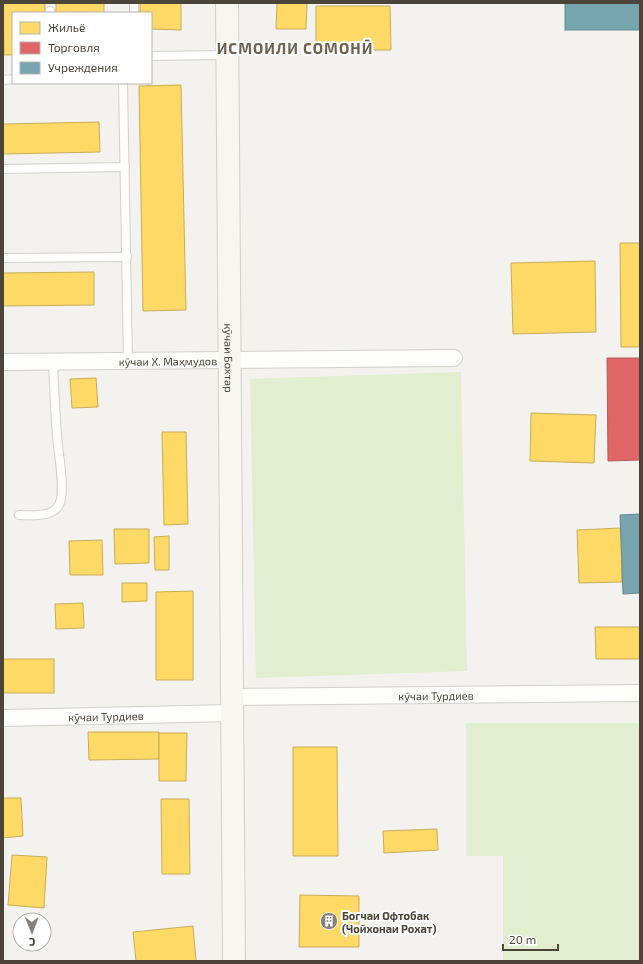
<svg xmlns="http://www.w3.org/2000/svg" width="643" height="964" viewBox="0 0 643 964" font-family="'Exo 2',sans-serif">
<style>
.green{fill:#e1eecf}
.homes{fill:#ffd966;stroke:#c9ac58}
.shops{fill:#e06666;stroke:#b35c58}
.public{fill:#76a5af;stroke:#69888c}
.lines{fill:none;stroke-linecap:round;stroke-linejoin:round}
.lane-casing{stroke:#d2d0cb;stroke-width:10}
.street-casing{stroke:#d2d0cb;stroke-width:18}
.secondary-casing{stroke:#d3cfc5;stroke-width:24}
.lane{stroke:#fdfdfc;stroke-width:8}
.street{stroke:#fdfdfc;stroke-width:16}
.secondary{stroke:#f7f6f1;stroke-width:22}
.labels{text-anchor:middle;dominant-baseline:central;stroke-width:4;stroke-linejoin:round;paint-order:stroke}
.street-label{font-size:11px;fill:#4b4439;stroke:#fff}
.poi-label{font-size:11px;font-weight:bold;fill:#4b4439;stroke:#fff;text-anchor:start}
.district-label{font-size:15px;font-weight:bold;letter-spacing:1px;fill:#6e6250;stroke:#fff}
</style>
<rect width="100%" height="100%" fill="#f4f2ee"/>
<!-- green -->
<g class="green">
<polygon points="461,372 467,671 256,678 250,379"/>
<polygon points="466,723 640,723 640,961 503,961 503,856 466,856"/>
</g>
<!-- homes -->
<g class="homes">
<polygon points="3,3 45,3 45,13 13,13 13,55 4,55"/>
<rect x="56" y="3" width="48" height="10"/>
<polygon points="140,3 181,3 181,30 151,29 151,13 140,13"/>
<polygon points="277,3 307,3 306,29 276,29"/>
<polygon points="316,6 390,6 391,50 316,50"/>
<polygon points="181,85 186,310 143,311 139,86"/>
<polygon points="99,122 100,152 3,154 3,124"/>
<polygon points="620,243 640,243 640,347 621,347"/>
<polygon points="595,261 596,332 513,334 511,263"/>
<polygon points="94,272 94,305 3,306 3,273"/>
<polygon points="96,378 98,407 72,408 70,379"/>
<polygon points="531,413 596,415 594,463 530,461"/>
<polygon points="162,432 186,432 188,524 164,525"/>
<polygon points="621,528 622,582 579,583 577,530"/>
<polygon points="114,529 149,529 149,563 115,564"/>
<polygon points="169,536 169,570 155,570 154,537"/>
<polygon points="102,540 103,575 70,575 69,541"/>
<polygon points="122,583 147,583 147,601 122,602"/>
<polygon points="193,591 193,680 156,680 156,592"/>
<polygon points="83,603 84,628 56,629 55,604"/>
<polygon points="595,627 640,627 640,659 596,659"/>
<rect x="3" y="659" width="51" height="34"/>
<polygon points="88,732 159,732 159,759 89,760"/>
<polygon points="159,733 187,733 186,781 159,781"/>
<polygon points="293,747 337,747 338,856 293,856"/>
<polygon points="3,798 21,798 23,836 3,838"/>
<polygon points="161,799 189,799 190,874 162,874"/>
<polygon points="437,829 438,850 384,853 383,831"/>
<polygon points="12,855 47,857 44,908 8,905"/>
<polygon points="300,895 359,896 359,947 299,947"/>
<polygon points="193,926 196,961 136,961 133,932"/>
</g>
<!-- shops -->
<polygon class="shops" points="607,358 640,358 640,460 608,461"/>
<!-- public -->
<g class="public">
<rect x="565" y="3" width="75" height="27"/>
<polygon points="640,514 640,593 623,594 620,515"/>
</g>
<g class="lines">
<defs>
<g id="lane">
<polyline points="134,3 134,13"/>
<polyline points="50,11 50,13"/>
<polyline points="151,56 227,55"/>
<polyline points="3,80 13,79"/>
<polyline points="123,83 128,361"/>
<polyline points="3,169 125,167"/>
<polyline points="3,258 127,257"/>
<path d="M19,515C30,515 52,518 59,505C66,492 58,451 57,435C55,411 54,386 53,361"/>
</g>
<g id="street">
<path id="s1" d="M3,362L454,358"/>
<path id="s2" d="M232,697L640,693"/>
<path id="s3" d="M3,718L232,713"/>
</g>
<g id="secondary">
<path id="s4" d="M227,3L234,961"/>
</g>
</defs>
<!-- lane casing -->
<use href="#lane" class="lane-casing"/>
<!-- street casing -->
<use href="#street" class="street-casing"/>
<!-- secondary casing -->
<use href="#secondary" class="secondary-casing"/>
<!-- lane -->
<use href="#lane" class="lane"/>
<!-- street -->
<use href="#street" class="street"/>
<!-- secondary -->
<use href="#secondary" class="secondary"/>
</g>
<!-- icons -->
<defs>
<symbol id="building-disc" viewBox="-11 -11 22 22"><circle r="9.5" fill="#868178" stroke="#fff"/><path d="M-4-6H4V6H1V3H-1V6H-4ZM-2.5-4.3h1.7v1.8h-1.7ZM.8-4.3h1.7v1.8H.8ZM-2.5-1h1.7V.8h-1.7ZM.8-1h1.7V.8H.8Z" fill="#fff"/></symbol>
</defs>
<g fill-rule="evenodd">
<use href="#building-disc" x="319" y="911" width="20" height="20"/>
</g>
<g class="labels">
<!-- street labels -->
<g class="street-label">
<text stroke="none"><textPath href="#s4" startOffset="355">кӯчаи Бохтар</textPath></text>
<text stroke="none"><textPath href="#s1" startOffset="165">кӯчаи Х. Маҳмудов</textPath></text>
<text stroke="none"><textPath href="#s2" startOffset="204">кӯчаи Турдиев</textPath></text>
<text stroke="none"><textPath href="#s3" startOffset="103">кӯчаи Турдиев</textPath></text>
</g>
<!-- poi labels -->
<g class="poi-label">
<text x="342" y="915">Богчаи Офтобак<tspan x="342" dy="13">(Чойхонаи Рохат)</tspan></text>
</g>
<!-- district labels -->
<g class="district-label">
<text x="295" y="48">ИСМОИЛИ СОМОНӢ</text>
</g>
</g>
<!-- border -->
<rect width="643" height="964" fill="none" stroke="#4b4439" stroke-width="8"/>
<!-- legend -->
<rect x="12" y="12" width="140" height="72" fill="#ffffff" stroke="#b7b4b0"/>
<rect x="20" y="22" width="20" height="12" fill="#ffd966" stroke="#b7b4b0"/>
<text x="48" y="32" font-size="12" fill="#4b4439">Жильё</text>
<rect x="20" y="42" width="20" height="12" fill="#e06666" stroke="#b7b4b0"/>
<text x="48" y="52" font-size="12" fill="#4b4439">Торговля</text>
<rect x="20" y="62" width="20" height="12" fill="#76a5af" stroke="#b7b4b0"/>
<text x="48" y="72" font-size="12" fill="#4b4439">Учреждения</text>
<!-- north arrow -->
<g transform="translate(32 932) rotate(179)"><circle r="19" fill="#ffffff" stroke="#b7b4b0"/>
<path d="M0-3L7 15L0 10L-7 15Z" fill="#868178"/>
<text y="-6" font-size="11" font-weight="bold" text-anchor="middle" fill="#4b4439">С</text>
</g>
<!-- scale -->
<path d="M503 944v6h55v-6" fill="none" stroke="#4b4439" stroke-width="2"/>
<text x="509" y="944" font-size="12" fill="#4b4439" stroke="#ffffff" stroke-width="3" paint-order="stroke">20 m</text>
</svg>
